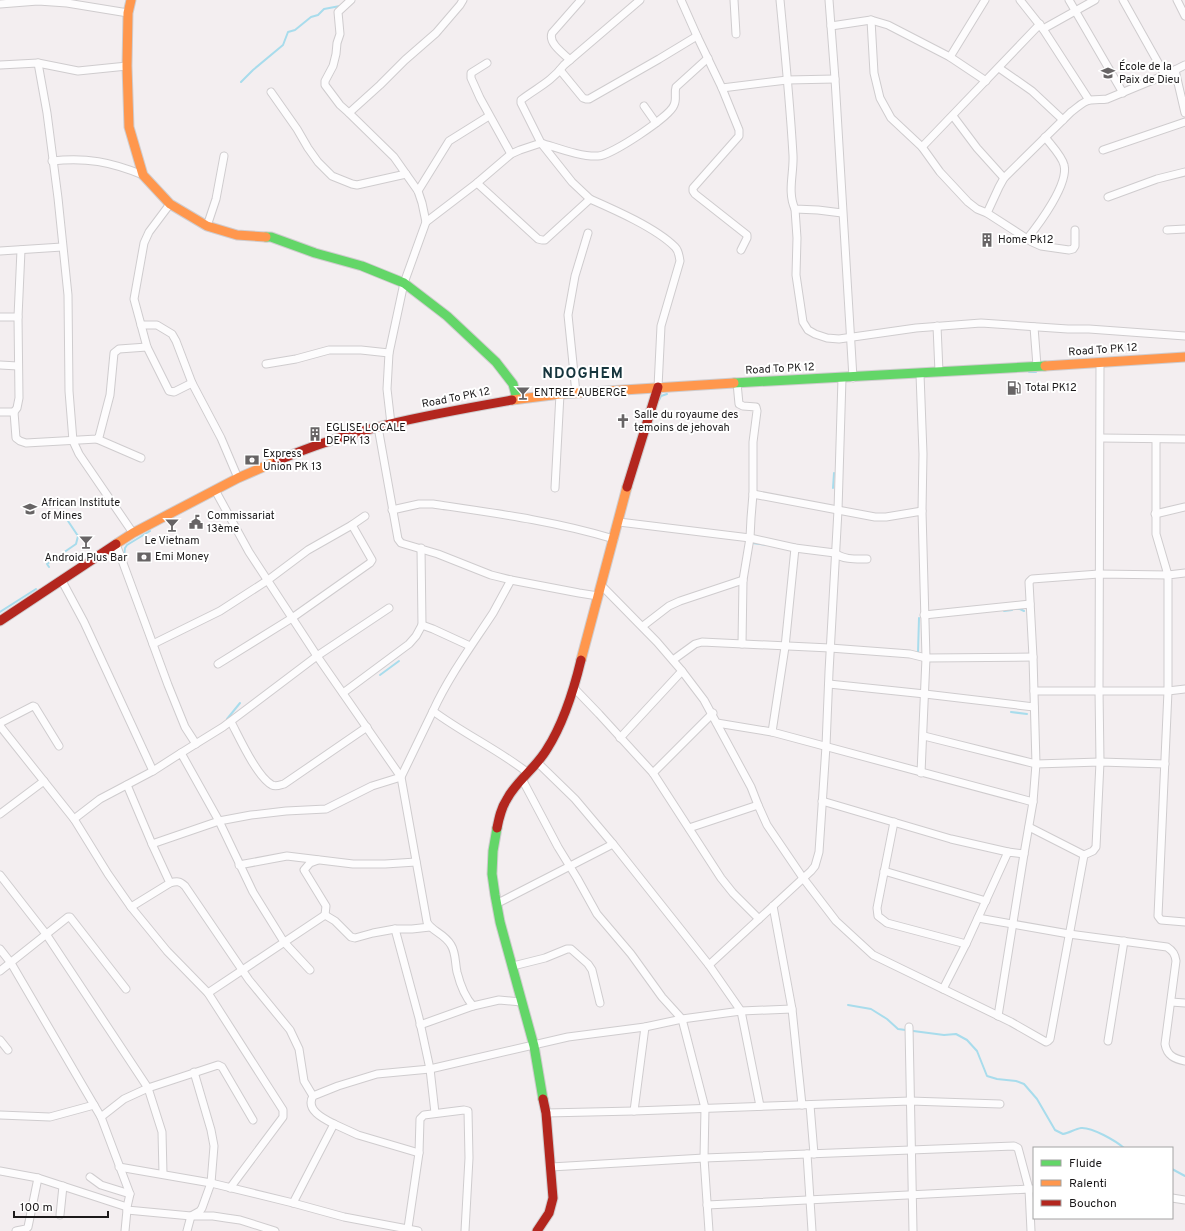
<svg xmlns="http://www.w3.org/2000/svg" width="1185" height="1231" viewBox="0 0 1185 1231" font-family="Overpass,sans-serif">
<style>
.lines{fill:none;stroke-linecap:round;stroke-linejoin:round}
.stream{stroke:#a8dcec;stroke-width:2}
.street-casing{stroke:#cfccce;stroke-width:9}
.fast-casing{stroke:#cfccce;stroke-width:11}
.slow-casing{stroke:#cfccce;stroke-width:11}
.jam-casing{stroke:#cfccce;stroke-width:11}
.street{stroke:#fdfcfd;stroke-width:7}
.fast{stroke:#63d668;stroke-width:9}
.slow{stroke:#ff974d;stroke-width:9}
.jam{stroke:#b3261e;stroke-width:9}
.labels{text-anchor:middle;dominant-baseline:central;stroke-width:4;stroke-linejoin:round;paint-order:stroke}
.poi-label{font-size:11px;fill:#1b191a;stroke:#fff;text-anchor:start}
.street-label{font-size:11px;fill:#1b191a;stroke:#fff}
.district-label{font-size:15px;font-weight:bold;letter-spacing:1px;fill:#15353d;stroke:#fff}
</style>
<rect width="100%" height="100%" fill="#f3eef0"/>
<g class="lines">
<!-- stream -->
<g class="stream">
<polyline points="241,82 253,70 283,45 288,32 295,30 311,17 318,15 324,9 340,6"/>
<polyline points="1029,372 1036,372"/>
<polyline points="659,400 661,396 667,394"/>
<polyline points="833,488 834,473"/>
<polyline points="752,543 767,545"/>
<polyline points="124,556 125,548 127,545 150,531"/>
<polyline points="49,567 47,564 76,544 78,536 68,521"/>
<polyline points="1016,609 1020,609 1024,611"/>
<polyline points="1004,611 1012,610"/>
<polyline points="0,612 36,589"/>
<polyline points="918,653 919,618"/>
<polyline points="380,675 399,661"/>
<polyline points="1011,712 1027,714"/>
<polyline points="227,719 240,703"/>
<path d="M848,1005L871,1009L887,1019L898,1029L944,1035L956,1034L967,1040L977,1051L987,1076L997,1079L1016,1081L1024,1084L1037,1099L1055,1130L1063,1134C1069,1133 1075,1129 1081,1128C1092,1127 1116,1141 1124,1148"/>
<polyline points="1172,1169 1185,1176"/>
</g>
<defs>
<g id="street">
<polyline points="681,0 697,36 722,88 739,130 739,136 693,188 693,191 695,194 747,235 747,238 741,250"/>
<polyline points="734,0 736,34"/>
<path d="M780,0C785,52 790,103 793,155C794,173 787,192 795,209L818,210L842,213"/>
<polyline points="829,0 835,79 853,378"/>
<polyline points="1020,0 1043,29 1089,100"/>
<polyline points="1069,0 1123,93"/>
<polyline points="1123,0 1165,75"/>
<polyline points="1177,0 1185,16"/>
<polyline points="0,4 38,1 67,3 128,13"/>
<polyline points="871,20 874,73 880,98 891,118 922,147 940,172 968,202 977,209 987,213 1032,242 1041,246 1069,250 1073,249 1075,246 1075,230"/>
<polyline points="831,26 871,20 888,25 950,57 986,81"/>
<polyline points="1043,29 1095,0"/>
<polyline points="950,57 985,0"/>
<path d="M570,60C563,53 548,43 552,33L581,0"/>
<polyline points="38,63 47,113 58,198 68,295 69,391 73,441 79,454 133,533"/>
<polyline points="487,63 471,73 471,78 480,98 511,154"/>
<polyline points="0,65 38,63 78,71 127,66"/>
<polyline points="999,68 1032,91 1063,120"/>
<polyline points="560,70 583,98 586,99 589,99 659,59 697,36"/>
<polyline points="1175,70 1185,113"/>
<polyline points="722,88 787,80 835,79"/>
<polyline points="271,92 297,129 308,148 318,162 332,176 352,184 357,185 406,174"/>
<polyline points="644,106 656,123"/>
<polyline points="349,113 340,105 325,85 325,81 333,66 336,54 337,43 340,34 338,12 351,0"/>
<polyline points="953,116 977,148 1004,178"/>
<polyline points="922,147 1040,24"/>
<polyline points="1103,150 1185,122"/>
<path d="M52,161C86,157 111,162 143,175"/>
<path d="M477,183L538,239L542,240H545L590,199C615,210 656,228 675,247C679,251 679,256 680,261L661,326L658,387"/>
<polyline points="418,191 449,141 489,116"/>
<polyline points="1108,197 1157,179 1185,172"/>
<path d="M590,199L572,182L541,143C558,148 581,157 598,156C610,156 670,117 674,105C677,99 674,93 676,87L708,58"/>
<polyline points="170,204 149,232 144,243 134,299 147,347 169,391 174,392 192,383"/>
<polyline points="795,209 797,238 796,275 803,322 808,330 815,334 827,338 839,339 916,328 981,323 1068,329 1089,329 1185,336"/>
<path d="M987,213L999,187L1004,178L1071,112C1077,108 1084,100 1091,100C1097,99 1102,100 1107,99L1165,75L1185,65"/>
<path d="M426,222L477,183L511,154L520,150L541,143L521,103V100C538,87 550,83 564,65L640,0"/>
<polyline points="207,226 216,199 224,156"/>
<polyline points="1167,230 1185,229"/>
<path d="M1027,239C1039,224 1069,184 1064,165C1062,156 1051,145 1045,137"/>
<polyline points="21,250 18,317 19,398 17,408 14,412 16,438 20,441 26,443 97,439 99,437 110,395 114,353 119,349 147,347"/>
<polyline points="0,251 62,247"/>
<polyline points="0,317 18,317"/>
<polyline points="141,325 157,325 172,334 176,341 192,383 221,438 238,478"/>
<polyline points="937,326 939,372"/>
<polyline points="1034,327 1037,366"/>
<polyline points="266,364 296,359 329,350 361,350 389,353"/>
<polyline points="0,365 18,366"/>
<polyline points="920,374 923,454 922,511"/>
<polyline points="737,383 739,404 743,406 756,407 757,411 753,442 753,494 751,518 750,538 743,580 742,644"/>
<polyline points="576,393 568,315 575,276 588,233"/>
<polyline points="0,412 14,412"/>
<polyline points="391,424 387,389 389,353 404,283 426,222 422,203 418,191 394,157 349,113 380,85 405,60 436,33 460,5 463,0"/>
<polyline points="378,427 398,539 401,543 438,554 491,575 511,580 579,593 598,596"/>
<polyline points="1101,438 1185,439"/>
<polyline points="97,439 141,458"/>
<polyline points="555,488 560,394"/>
<path d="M215,490L249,552L317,656L401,777L427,922C431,931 444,933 451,945C456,953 455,963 457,972C460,984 465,997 473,1006L499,1000L521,1002"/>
<polyline points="753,494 875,517 886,517 922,511 926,658 921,773"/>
<path d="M392,510L419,504H433C494,513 555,521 614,539"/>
<polyline points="1155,514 1185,507"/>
<path d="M619,522L750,538L795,548L835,553C843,560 857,559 867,559"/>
<polyline points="116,544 168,685 185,727 196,744"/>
<polyline points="421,548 422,625"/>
<polyline points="795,548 785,647 772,732 1033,802"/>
<polyline points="1185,573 1168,575 1168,691 1158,916 1161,920 1185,922"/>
<path d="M511,580C505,591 499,602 493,613C472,645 449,676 433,711C464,734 499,750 528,773"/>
<polyline points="62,581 84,622 153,771"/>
<polyline points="601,585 657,642 682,671 704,700 751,787 758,805 767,825 803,878 836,921 873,955 1011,1022 1046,1042 1048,1041 1050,1039 1084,855 1093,851 1096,847 1100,762 1099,690 1100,362"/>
<polyline points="924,615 1030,604"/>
<polyline points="643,626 669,606 680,601 743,580"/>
<polyline points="153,644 220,611 268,580 308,550 352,525"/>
<polyline points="673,660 695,644 702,642 830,648 897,653 910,654 926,658 1033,657"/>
<polyline points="218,664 292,618 370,563 372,560 352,525 365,516"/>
<polyline points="829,684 925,694 1034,707"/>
<polyline points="574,688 599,714 653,773 721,878 733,893 759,919"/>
<polyline points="1034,691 1168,691 1185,689"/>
<polyline points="343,693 409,644 416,636 422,625 433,629 470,646"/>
<path d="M231,722C239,737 257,777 272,785C276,787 280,785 284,784L367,727"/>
<polyline points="0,723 33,706 35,707 59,746"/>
<polyline points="717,723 772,732"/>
<polyline points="0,726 74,819 108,874 131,907 167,951 208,993 283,1110 283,1117 230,1188"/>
<polyline points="924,736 1036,764 1100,762 1165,764"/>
<polyline points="620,738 682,671"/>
<polyline points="181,753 223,727 317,656 389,608"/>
<polyline points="538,763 575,799 613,844 709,965 741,1011 760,1106"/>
<polyline points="653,773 713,713"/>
<polyline points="522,779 558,847 577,878 597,914 631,954 662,997 682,1019 705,1108 704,1158 709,1231"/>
<polyline points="127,785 152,844 170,883"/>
<polyline points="822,801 951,839 1008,852"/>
<polyline points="0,814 44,781"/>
<polyline points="74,819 100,799 153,771 181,753 219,821 253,892 284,942 310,970"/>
<polyline points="894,822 877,908 878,916 887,923 966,944"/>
<polyline points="1029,827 1084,855"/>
<polyline points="689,828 758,805"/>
<polyline points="152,844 219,821 251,815 286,811 326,809 372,786 401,777 433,711"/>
<polyline points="318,860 310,863 304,870 326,906 325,915"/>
<polyline points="239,865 287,856 353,864 385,864 416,862"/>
<polyline points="884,871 986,901"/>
<polyline points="0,875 46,934 148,1088 162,1132 163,1174"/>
<polyline points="496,904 613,844"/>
<polyline points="773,906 792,1009 802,1105"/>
<path d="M131,907L170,883C177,881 180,881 185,886L249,980L290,1030L299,1049L304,1081L313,1096"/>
<polyline points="325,915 335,921 351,937 355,938 373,933 395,929 412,929 430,927"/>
<path d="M978,918L1069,934L1167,947C1173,951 1175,954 1176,961L1165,1044C1167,1056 1175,1059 1185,1061"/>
<polyline points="395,929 419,1018 430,1069 435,1113"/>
<polyline points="0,949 11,963 101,1117 130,1194 127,1207"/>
<polyline points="709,965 811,871 815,866 819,852 826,746 829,672 838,510 842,378"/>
<polyline points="513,966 545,958 567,949 571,949 588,964 592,970 600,1003"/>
<polyline points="0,971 68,917 70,917 126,989"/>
<polyline points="943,989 966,944 1008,852 1024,854 1033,802 1036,764 1033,657 1029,582 1032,579 1099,574 1168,575 1156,534 1156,440"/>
<polyline points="208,993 325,915"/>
<polyline points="1171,1002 1185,1003"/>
<polyline points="998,1016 1024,854"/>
<polyline points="420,1025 473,1006"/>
<polyline points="909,1027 913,1231"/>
<polyline points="0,1040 8,1050"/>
<polyline points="1108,1041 1124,941"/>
<polyline points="810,1105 814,1154"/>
<polyline points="634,1111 645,1027"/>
<polyline points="546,1113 634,1111 910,1101 1000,1104"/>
<polyline points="0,1115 50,1117 94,1105"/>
<polyline points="101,1117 124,1099 148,1088 218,1065 222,1067 253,1120"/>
<path d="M334,1124C324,1119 305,1110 313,1096L338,1086L377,1074L430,1069L568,1037L645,1027L682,1019L741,1011L792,1009"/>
<polyline points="807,1154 812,1231"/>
<polyline points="119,1167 211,1183 293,1203 344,1217 418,1231"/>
<polyline points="551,1167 704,1158 1014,1146 1018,1148 1029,1189 1034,1189"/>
<polyline points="0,1171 38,1178 127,1207 127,1210 191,1216 213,1216 226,1218 240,1220 275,1231"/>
<polyline points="90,1177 101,1185 130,1194"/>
<polyline points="1172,1198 1185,1200"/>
<polyline points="293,1203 334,1124 358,1135 419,1153"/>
<polyline points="707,1205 1029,1189 1031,1231"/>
<polyline points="60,1215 63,1186"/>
<polyline points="408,1228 419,1153 420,1119 424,1115 464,1110 468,1111 469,1158 465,1231"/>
<polyline points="16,1231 26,1229 28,1227 38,1178"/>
<polyline points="125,1231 127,1210"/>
<polyline points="187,1231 191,1216 200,1211 202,1208 211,1183 214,1146 211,1130 194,1072"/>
</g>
<g id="fast">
<polyline points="266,237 271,237 315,253 362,266 404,283 447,316 496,362 513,384 517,399"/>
<polyline points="734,383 1045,366"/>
<polyline points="497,828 493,851 492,874 495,895 500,922 534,1046 543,1099"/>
</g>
<g id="slow">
<polyline points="131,0 128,13 127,66 129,127 143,175 170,204 207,226 237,235 266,237"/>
<polyline points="1045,366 1185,357"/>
<polyline points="512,400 560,394 734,383"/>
<polyline points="116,544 133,533 238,478 277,461"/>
<polyline points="581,660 627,487"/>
</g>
<g id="jam">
<path d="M277,461C351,428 433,414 512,400"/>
<polyline points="627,487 658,387"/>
<polyline points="0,621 116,544"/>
<path d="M497,828C499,818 501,808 507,799C517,780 536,768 547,749C563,724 574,689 581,660"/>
<polyline points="537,1231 549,1213 553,1198 546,1113 543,1099"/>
</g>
</defs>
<!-- street casing -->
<use href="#street" class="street-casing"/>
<!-- fast casing -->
<use href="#fast" class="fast-casing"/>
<!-- slow casing -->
<use href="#slow" class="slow-casing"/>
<!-- jam casing -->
<use href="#jam" class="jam-casing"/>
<!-- street -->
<use href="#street" class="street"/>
<!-- fast -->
<use href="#fast" class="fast"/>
<!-- slow -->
<use href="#slow" class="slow"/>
<!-- jam -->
<use href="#jam" class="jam"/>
</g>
<!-- icons -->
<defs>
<symbol id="school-bare" viewBox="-9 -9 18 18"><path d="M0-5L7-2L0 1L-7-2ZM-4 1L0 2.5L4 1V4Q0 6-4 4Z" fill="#676465" stroke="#fff" stroke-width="2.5" paint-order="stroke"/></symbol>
<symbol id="building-bare" viewBox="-9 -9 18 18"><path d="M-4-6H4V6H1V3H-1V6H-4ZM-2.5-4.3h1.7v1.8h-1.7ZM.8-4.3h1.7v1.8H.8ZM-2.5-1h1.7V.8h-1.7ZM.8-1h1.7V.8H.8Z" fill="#676465" stroke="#fff" stroke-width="2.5" paint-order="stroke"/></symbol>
<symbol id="fuel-bare" viewBox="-9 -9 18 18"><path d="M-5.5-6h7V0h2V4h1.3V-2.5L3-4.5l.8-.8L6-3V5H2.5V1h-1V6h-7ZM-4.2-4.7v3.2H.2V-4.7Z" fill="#676465" stroke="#fff" stroke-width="2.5" paint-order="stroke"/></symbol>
<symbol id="bar-bare" viewBox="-9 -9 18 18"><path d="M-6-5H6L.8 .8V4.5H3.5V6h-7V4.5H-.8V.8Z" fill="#676465" stroke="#fff" stroke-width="2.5" paint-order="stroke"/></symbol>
<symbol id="church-bare" viewBox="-9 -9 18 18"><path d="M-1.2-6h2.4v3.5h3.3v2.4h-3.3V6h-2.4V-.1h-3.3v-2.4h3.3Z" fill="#676465" stroke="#fff" stroke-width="2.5" paint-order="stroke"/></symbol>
<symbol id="bank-bare" viewBox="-9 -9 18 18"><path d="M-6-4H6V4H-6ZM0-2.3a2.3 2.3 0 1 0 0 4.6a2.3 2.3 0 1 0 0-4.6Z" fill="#676465" stroke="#fff" stroke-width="2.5" paint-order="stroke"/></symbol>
<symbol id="civic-bare" viewBox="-9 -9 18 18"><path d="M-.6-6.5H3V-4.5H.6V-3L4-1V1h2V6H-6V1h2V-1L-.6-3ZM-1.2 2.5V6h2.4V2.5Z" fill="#676465" stroke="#fff" stroke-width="2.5" paint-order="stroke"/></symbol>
</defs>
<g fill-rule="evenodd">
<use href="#school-bare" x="1098" y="63" width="20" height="20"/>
<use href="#building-bare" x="977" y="230" width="20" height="20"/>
<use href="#fuel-bare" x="1004" y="378" width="20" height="20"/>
<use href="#bar-bare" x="513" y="383" width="20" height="20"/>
<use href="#church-bare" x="613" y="411" width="20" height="20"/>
<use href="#building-bare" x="305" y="424" width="20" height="20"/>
<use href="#bank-bare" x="242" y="450" width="20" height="20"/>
<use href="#school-bare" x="20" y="499" width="20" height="20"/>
<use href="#civic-bare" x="186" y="512" width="20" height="20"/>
<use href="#bar-bare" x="162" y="515" width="20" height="20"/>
<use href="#bar-bare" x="76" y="532" width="20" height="20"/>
<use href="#bank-bare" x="134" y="547" width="20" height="20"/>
</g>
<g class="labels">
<!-- poi labels -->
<g class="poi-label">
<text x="1119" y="67">École de la<tspan x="1119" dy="13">Paix de Dieu</tspan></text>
<text x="998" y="240">Home Pk12</text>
<text x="1025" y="388">Total PK12</text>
<text x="534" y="393">ENTREE AUBERGE</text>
<text x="634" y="415">Salle du royaume des<tspan x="634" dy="13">temoins de jehovah</tspan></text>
<text x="326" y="428">EGLISE LOCALE<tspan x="326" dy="13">DE PK 13</tspan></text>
<text x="263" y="454">Express<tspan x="263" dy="13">Union PK 13</tspan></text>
<text x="41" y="503">African Institute<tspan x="41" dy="13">of Mines</tspan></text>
<text x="207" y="516">Commissariat<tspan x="207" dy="13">13ème</tspan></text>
<text x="172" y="541" text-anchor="middle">Le Vietnam</text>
<text x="155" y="557">Emi Money</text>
<text x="86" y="558" text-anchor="middle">Android Plus Bar</text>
</g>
<!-- street labels -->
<g class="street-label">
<text transform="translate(1103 350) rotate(-4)">Road To PK 12</text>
<text transform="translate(780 369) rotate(-3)">Road To PK 12</text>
<text transform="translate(456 398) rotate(-11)">Road To PK 12</text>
</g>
<!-- district labels -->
<g class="district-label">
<text x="583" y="374">NDOGHEM</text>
</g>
</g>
<!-- legend -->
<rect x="1033" y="1147" width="140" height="72" fill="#ffffff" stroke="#a4a3a3"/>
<rect x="1041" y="1160" width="20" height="6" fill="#63d668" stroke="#a4a3a3"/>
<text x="1069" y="1167" font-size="12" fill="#1b191a">Fluide</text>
<rect x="1041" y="1180" width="20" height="6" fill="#ff974d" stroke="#a4a3a3"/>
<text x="1069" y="1187" font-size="12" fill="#1b191a">Ralenti</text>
<rect x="1041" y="1200" width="20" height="6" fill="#b3261e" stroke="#a4a3a3"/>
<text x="1069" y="1207" font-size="12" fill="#1b191a">Bouchon</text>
<!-- scale -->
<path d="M14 1211v6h94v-6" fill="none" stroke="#1b191a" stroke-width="2"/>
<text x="20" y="1211" font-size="12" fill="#1b191a" stroke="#ffffff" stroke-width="3" paint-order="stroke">100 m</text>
</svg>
